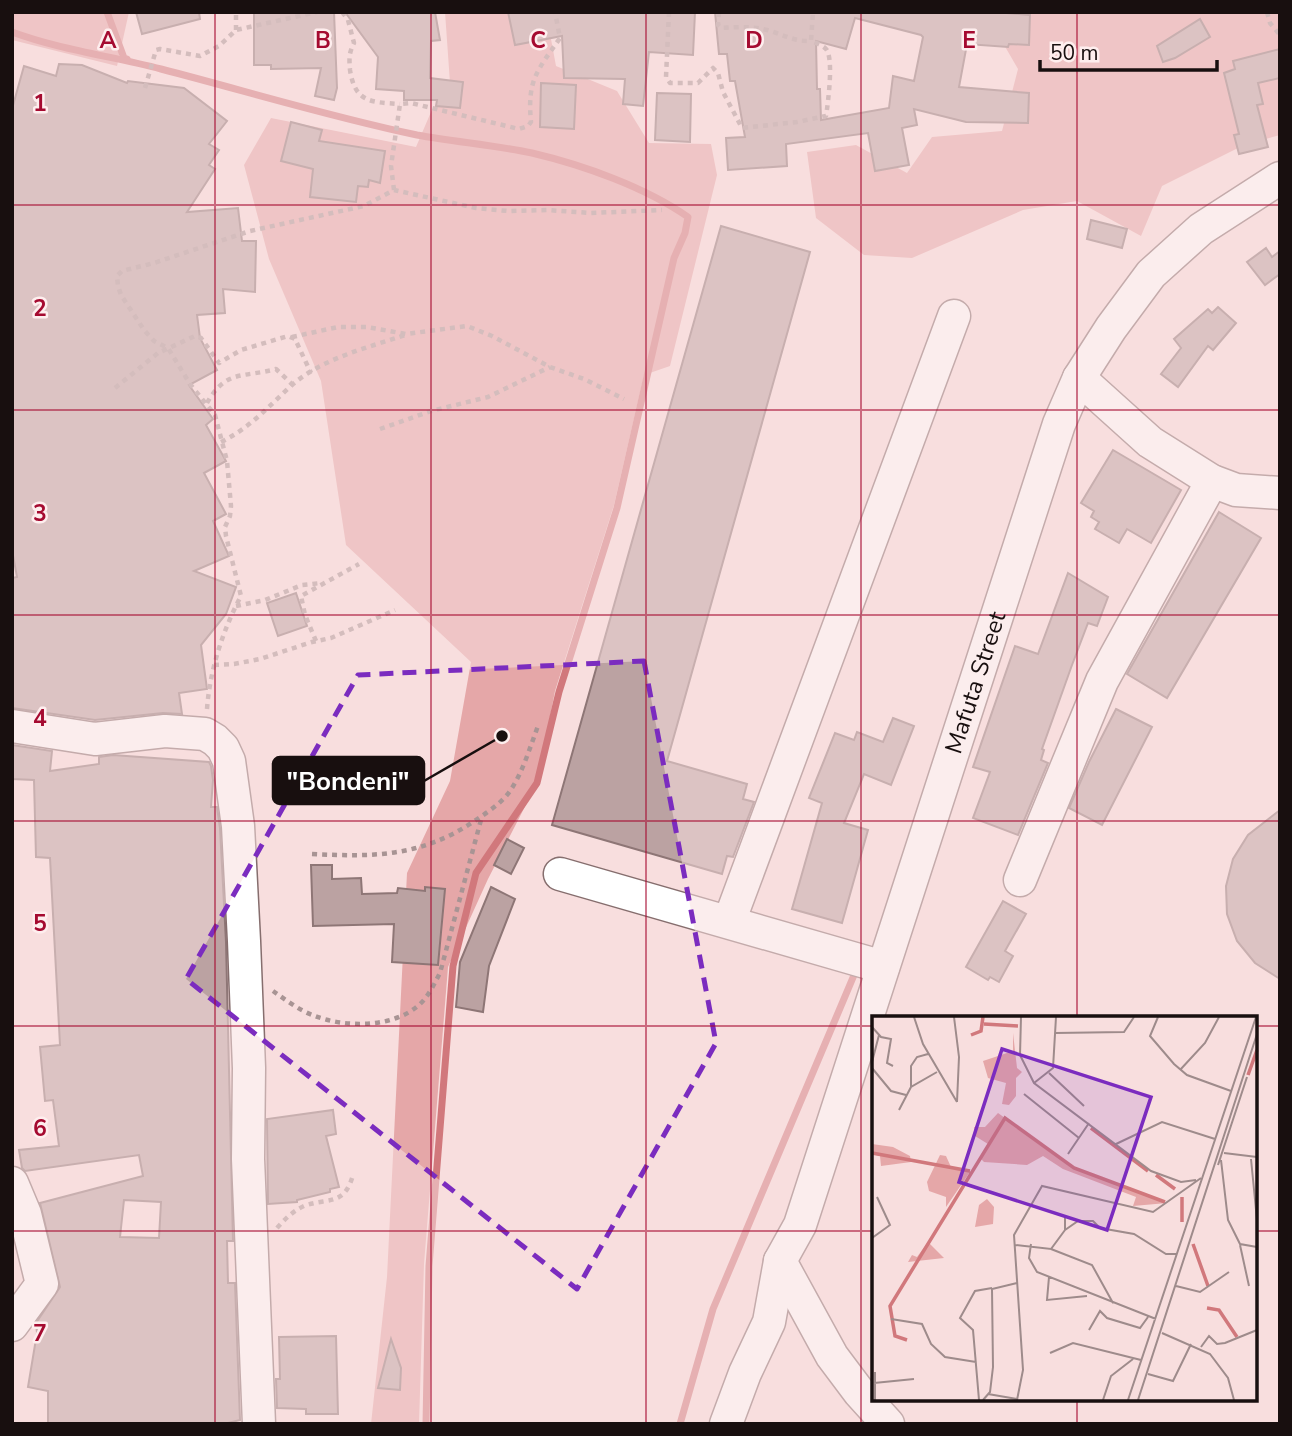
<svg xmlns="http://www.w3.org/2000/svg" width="1292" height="1436" viewBox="0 0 1292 1436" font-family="'Nunito Sans',sans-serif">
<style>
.green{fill:#e5a7a8}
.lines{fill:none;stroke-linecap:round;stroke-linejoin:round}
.stream{stroke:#d1787c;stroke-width:7}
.building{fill:#bba2a2;stroke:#8e7676;stroke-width:2;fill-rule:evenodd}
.minor-casing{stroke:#866e6e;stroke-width:35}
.path{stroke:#a89494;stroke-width:4.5;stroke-dasharray:5 5;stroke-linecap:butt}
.minor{stroke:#fff;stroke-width:32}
.marked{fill:none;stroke:#7b2cbf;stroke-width:5;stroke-dasharray:14 9;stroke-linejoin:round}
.grid{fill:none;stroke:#a50a30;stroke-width:2;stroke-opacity:0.55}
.labels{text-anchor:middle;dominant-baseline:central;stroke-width:5;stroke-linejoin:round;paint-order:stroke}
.street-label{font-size:24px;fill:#180f0f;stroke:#feeeee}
.inset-river{fill:none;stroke:#d1787c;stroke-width:3.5}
.inset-road{fill:none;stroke:#9e8b8b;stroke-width:2}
.view{fill:#7b2cbf;fill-opacity:0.15;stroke:#7b2cbf;stroke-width:3.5}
.inset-edge{fill:none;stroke:#180f0f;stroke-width:3.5}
.grid-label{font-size:23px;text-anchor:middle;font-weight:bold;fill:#a50a30;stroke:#feeeee;stroke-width:5;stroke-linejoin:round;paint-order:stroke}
.leader{fill:none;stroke:#180f0f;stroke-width:2.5}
.callout-dot{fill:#180f0f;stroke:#feeeee;stroke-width:2.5}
.callout{fill:#180f0f;stroke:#180f0f;stroke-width:2.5}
.callout-label{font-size:26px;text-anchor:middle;font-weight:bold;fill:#fff}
</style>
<rect width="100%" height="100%" fill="#f8dede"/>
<!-- green -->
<g class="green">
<polygon points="12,12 129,12 117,66 12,40"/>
<polygon points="445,12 546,12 556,66 617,91 649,143 711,144 717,175 670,366 644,375 614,505 555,691 537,783 488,879 448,967 424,1264 419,1424 371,1424 387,1277 407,873 450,781 471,662 346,545 321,381 269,259 244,165 271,118 416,147 431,112 450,83"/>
<polygon points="985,12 1277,12 1280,17 1280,135 1244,145 1162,186 1141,236 1077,201 1023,210 912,258 864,255 816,218 807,152 856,145 907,173 932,137 1002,131 1018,69"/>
</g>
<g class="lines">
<!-- stream -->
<g class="stream">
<polyline points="107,12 124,58 127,59"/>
<path d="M12,32C61,50 111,56 161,69C246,91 331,117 417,135C455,142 494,145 532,153C583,165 645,187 688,217L685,233L674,258L617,508L559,692L537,783L476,873L453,966L429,1266L426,1424"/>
<polyline points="680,1424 713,1309 857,968"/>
</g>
</g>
<!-- building -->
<g class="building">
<polygon points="136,12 199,12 200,19 142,34"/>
<polygon points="254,12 334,12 337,88 334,100 315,96 321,68 271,69 271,65 254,65"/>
<polygon points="345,12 435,12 440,40 431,41 430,78 463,82 460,108 436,106 437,100 404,100 404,91 376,89 378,57"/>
<polygon points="508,12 695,12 693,55 649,52 643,106 623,104 625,79 564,78 562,36 515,45"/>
<path d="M715,12H994L1030,15L1029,45L1009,44L1008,47L967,44L959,87L1029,93L1028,123L966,122L914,109L917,125L902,128L909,165L875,171L868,133L786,144L787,166L728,170L726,138L745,137L735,81H730L727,54H719ZM855,18L921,35L923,37L914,81L893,76L889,108L821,120L820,89H817L816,41L846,49Z"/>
<polygon points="1200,19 1210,37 1175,58 1163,62 1157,46"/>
<polygon points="1280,49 1280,78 1258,83 1263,104 1257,105 1268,147 1239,154 1234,135 1239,134 1224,73 1235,69 1233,61"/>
<polygon points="59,64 82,65 127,83 128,81 184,88 227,121 209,144 219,150 209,165 215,169 187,212 238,208 242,241 256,241 255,292 223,289 225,313 197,315 200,338 217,370 189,385 213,419 206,425 226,461 204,473 226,514 213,521 229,556 194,571 236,587 226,614 201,645 207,689 179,693 182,714 163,713 95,720 12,708 12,578 17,577 12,550 12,109 24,66 56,76"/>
<polygon points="541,83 576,85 574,129 540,127"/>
<polygon points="657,93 691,94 690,142 655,140"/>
<polygon points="291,122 322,130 319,141 385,151 380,183 369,180 368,187 358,186 356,202 310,197 313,169 281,161"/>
<polygon points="1091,220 1127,229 1122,248 1087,239"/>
<polygon points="721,226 810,252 667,761 747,784 743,799 754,802 733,857 727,856 722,874 552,825"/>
<polygon points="1266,248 1272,257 1280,251 1280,274 1265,285 1247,262"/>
<polygon points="1218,307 1236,323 1213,350 1208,346 1178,387 1161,374 1181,348 1174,339 1208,309 1212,313"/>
<polygon points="1113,450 1181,490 1151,543 1127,529 1119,543 1095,529 1099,522 1091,517 1094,511 1081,503"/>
<polygon points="1219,512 1261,538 1167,698 1127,674"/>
<polygon points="1068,573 1108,597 1097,626 1088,623 1072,665 1042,749 1044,750 1041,760 1048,763 1018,835 973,818 990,772 973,767 1015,646 1038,654"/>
<polygon points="296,593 307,626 278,636 267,603"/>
<polygon points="1116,709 1152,727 1102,825 1069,808 1089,762"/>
<polygon points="893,718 914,726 891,785 864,774 844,823 868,830 842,923 792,909 822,803 809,798 835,733 854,740 857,732 883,742"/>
<path d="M12,745L52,751L50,771L99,764V757L113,755L209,762L211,766L213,780L211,807H217L220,828L226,942L233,1241H227L228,1283H235L240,1420L224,1424H48V1391L28,1387L37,1333L36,1323L60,1287L40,1203L143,1176L139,1155L25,1171L22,1168L19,1150L59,1146L53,1100L45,1101L40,1047L60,1045L50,858L36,857L34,780L12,779ZM124,1200L161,1202L159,1238L120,1237Z"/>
<polygon points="1280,810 1280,979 1255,963 1237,941 1227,914 1226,886 1233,859 1248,835"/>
<polygon points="507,839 524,848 511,874 494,865"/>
<polygon points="311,865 332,865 332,879 361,878 362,894 397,893 398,888 425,891 425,887 445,889 438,965 392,962 394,924 313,926"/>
<polygon points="491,887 515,899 489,966 483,1012 456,1007 460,962"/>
<polygon points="1003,901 1026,914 1005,951 1013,956 999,982 990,977 988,980 966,967"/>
<polygon points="333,1110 336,1134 326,1136 339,1187 330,1189 330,1192 297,1200 297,1202 268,1204 267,1119"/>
<polygon points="336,1336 338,1414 306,1414 306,1409 277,1408 276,1379 280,1379 279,1337"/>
<polygon points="391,1339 401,1368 400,1390 378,1388"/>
</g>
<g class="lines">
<defs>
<g id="minor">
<polyline points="1079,378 1150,442 1212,481 1236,490 1280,493"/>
<polyline points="12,726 95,739 165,731 205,734 215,740 223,748 229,761 238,826 244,941 249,1068 248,1159 259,1424"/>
<polyline points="560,874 883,967"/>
<polyline points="1020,880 1102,681 1212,481"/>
<polyline points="729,922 954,316"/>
<polyline points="12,1183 25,1214 42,1284 12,1325"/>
<polyline points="780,1261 832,1356 859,1392 888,1424"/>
<path id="s1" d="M726,1424L745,1373L769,1322L780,1261L800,1225L1059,424L1079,378L1111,328L1151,274L1201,229L1280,178"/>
</g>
</defs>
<!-- minor casing -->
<use href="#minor" class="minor-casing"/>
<!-- path -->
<g class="path">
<path d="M342,12L348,20L354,43C349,53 349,58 350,70C355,103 371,102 400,104"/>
<path d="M669,12L666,77L670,83H698L713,68L718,73L723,92L742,128L797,122L826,116C828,103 834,58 826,49C822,45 816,43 811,41L813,12"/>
<path d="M719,12L718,25L721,28C736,27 751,26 767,30C782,34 795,42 811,41"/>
<polyline points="1267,12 1270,23 1280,35"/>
<polyline points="236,30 236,12"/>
<polyline points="145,88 156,50 160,49 200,56 219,46 236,30 317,12"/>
<path d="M394,190L391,166L400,104L411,103L519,129L528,126L531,122C527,80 537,71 560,38L555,12"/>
<polyline points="292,337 338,327 367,327 406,334 467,326 492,336 550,367 584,379 624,399"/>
<polyline points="115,388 158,353 195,336 201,338 219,363 241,350 288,336 295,339 311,373"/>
<path d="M207,403C226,369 243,378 276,369L293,385"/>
<polyline points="380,429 431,411 488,397 550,367"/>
<path d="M221,442C250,428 269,406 292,385C323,358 367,348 405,335"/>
<polyline points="236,606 265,600 302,585 321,583"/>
<polyline points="316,641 305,615 301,596 359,564"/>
<polyline points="214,665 234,664 260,659 312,642 331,638 395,610"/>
<path d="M207,709C210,669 223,630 241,596L226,536L225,527L230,516L231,506L227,461L215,415L190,384L168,348L154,341L144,330L121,295L118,286L117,276L122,271L154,263L250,231L364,206L394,190L476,208L508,211L547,210L591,213L662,210"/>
<path d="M312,854C373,857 420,857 473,822C486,813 501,804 510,791C523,772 530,747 538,726"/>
<path d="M273,991C286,1000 300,1011 315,1016C346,1028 393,1028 419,1005C429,996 434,984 440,973L482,816"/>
<path d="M277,1228C285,1219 293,1211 304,1206C328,1197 344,1207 353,1175"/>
</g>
<!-- minor -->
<use href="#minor" class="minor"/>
</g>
<!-- marked area -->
<path d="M0 0H1292V1436H0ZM644,661L716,1043L577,1289L186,979L358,675Z" fill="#f8dede" fill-opacity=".55" fill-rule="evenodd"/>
<path class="marked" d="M644,661L716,1043L577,1289L186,979L358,675Z"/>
<!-- grid -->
<path class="grid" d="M215,12V1424M431,12V1424M646,12V1424M861,12V1424M1077,12V1018M12,205H1280M12,410H1280M12,615H1280M12,821H1280M12,1026H874M1255,1026H1280M12,1231H874M1255,1231H1280M1077,1399V1424"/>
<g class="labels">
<!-- street labels -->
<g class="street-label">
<text stroke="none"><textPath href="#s1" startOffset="784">Mafuta Street</textPath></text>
</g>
</g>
<!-- overview -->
<g transform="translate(872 1016)">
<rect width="385" height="385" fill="#f8dede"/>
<path d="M141,17L145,52L150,56L144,62V80L137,89L130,88L134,67L116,62L111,45L141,35ZM126,97L202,152L295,187L261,190L264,181L191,153L171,140L155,149L112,146L108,142L116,128L103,120L102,111H113ZM0,128L21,131L38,140L39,146L9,150L8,140L0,138ZM68,139L74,140L79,151L98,156L74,191V181L57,175L55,166ZM115,183L122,191L121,208L103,211L107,189ZM56,226L72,242L36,246L40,239L45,241Z" fill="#e5a7a8"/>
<path class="inset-river" d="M112,8L146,10M99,19L109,15L111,1M376,59L385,34M219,112L276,155M0,137L98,155M284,159L303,173M310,181V206M321,228L336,270M335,292L347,294L365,321M35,324L23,320L18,290L133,102L202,152L293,186"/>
<path class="inset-road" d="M42,1L51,28L85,86M82,1L87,41L85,86M149,1L148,39L162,67L279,155L309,166L324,164M286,1L278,20L302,48L315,59L359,75M0,11L9,21L19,23L15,47L21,50M183,17L252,16L262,1M0,46L7,19M0,52L19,75L34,79M308,54L333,27L347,1M177,57L212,90M162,67L181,52L184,1M39,71V50L45,41L56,38M152,78L207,122M27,94L39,71L65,56M244,128L290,106L343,123M352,137L385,141M196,138L217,107M379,143L385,204M349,144L356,204L368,228L385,231M346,149L375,61M193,214L206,205H221L228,212L262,218L294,238H304M0,222L18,209L5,181M159,228L157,242L165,256L284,303M143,229L179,233L193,214V199M368,229L377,270M179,233L220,249L241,287M177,261L175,284L215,280M304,270L328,276L357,256M19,303L50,308L59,328L73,341L104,346M217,314L228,295L235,302L268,312L276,301M290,317L338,338L356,362L362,384M329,331L337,320L345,328L353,327L385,314M178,337L201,327L269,344M276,358L301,365L319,328M2,367L42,363M116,378L145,383M3,384V356M107,384L101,314L88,302L103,275L120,272M111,384L118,376L121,351L120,273L145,267M145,384L151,354L142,219L170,170L281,196L329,162M231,384L239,360L261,343M256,384L384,1M266,384L385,18"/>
<path class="view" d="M130,33L279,81L235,214L87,166Z"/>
<rect width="385" height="385" class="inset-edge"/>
</g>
<g class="grid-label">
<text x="108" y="48">A</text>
<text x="323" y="48">B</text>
<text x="538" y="48">C</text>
<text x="754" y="48">D</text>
<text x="969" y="48">E</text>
<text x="40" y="111">1</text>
<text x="40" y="316">2</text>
<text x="40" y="521">3</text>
<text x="40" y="726">4</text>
<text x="40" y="931">5</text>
<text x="40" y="1136">6</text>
<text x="40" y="1341">7</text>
</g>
<!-- callouts -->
<path class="leader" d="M502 736L424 781"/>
<circle class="callout-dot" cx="502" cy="736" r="7"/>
<rect class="callout" x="273" y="757" width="151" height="47" rx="7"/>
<g class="callout-label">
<text x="348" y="790">"Bondeni"</text>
</g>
<!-- border -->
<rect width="1292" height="1436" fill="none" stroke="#180f0f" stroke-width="28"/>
<!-- scale -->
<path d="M1040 60v10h177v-10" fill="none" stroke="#180f0f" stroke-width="3.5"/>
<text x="1050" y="60" font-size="21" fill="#180f0f" stroke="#feeeee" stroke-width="5" paint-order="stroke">50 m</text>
</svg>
